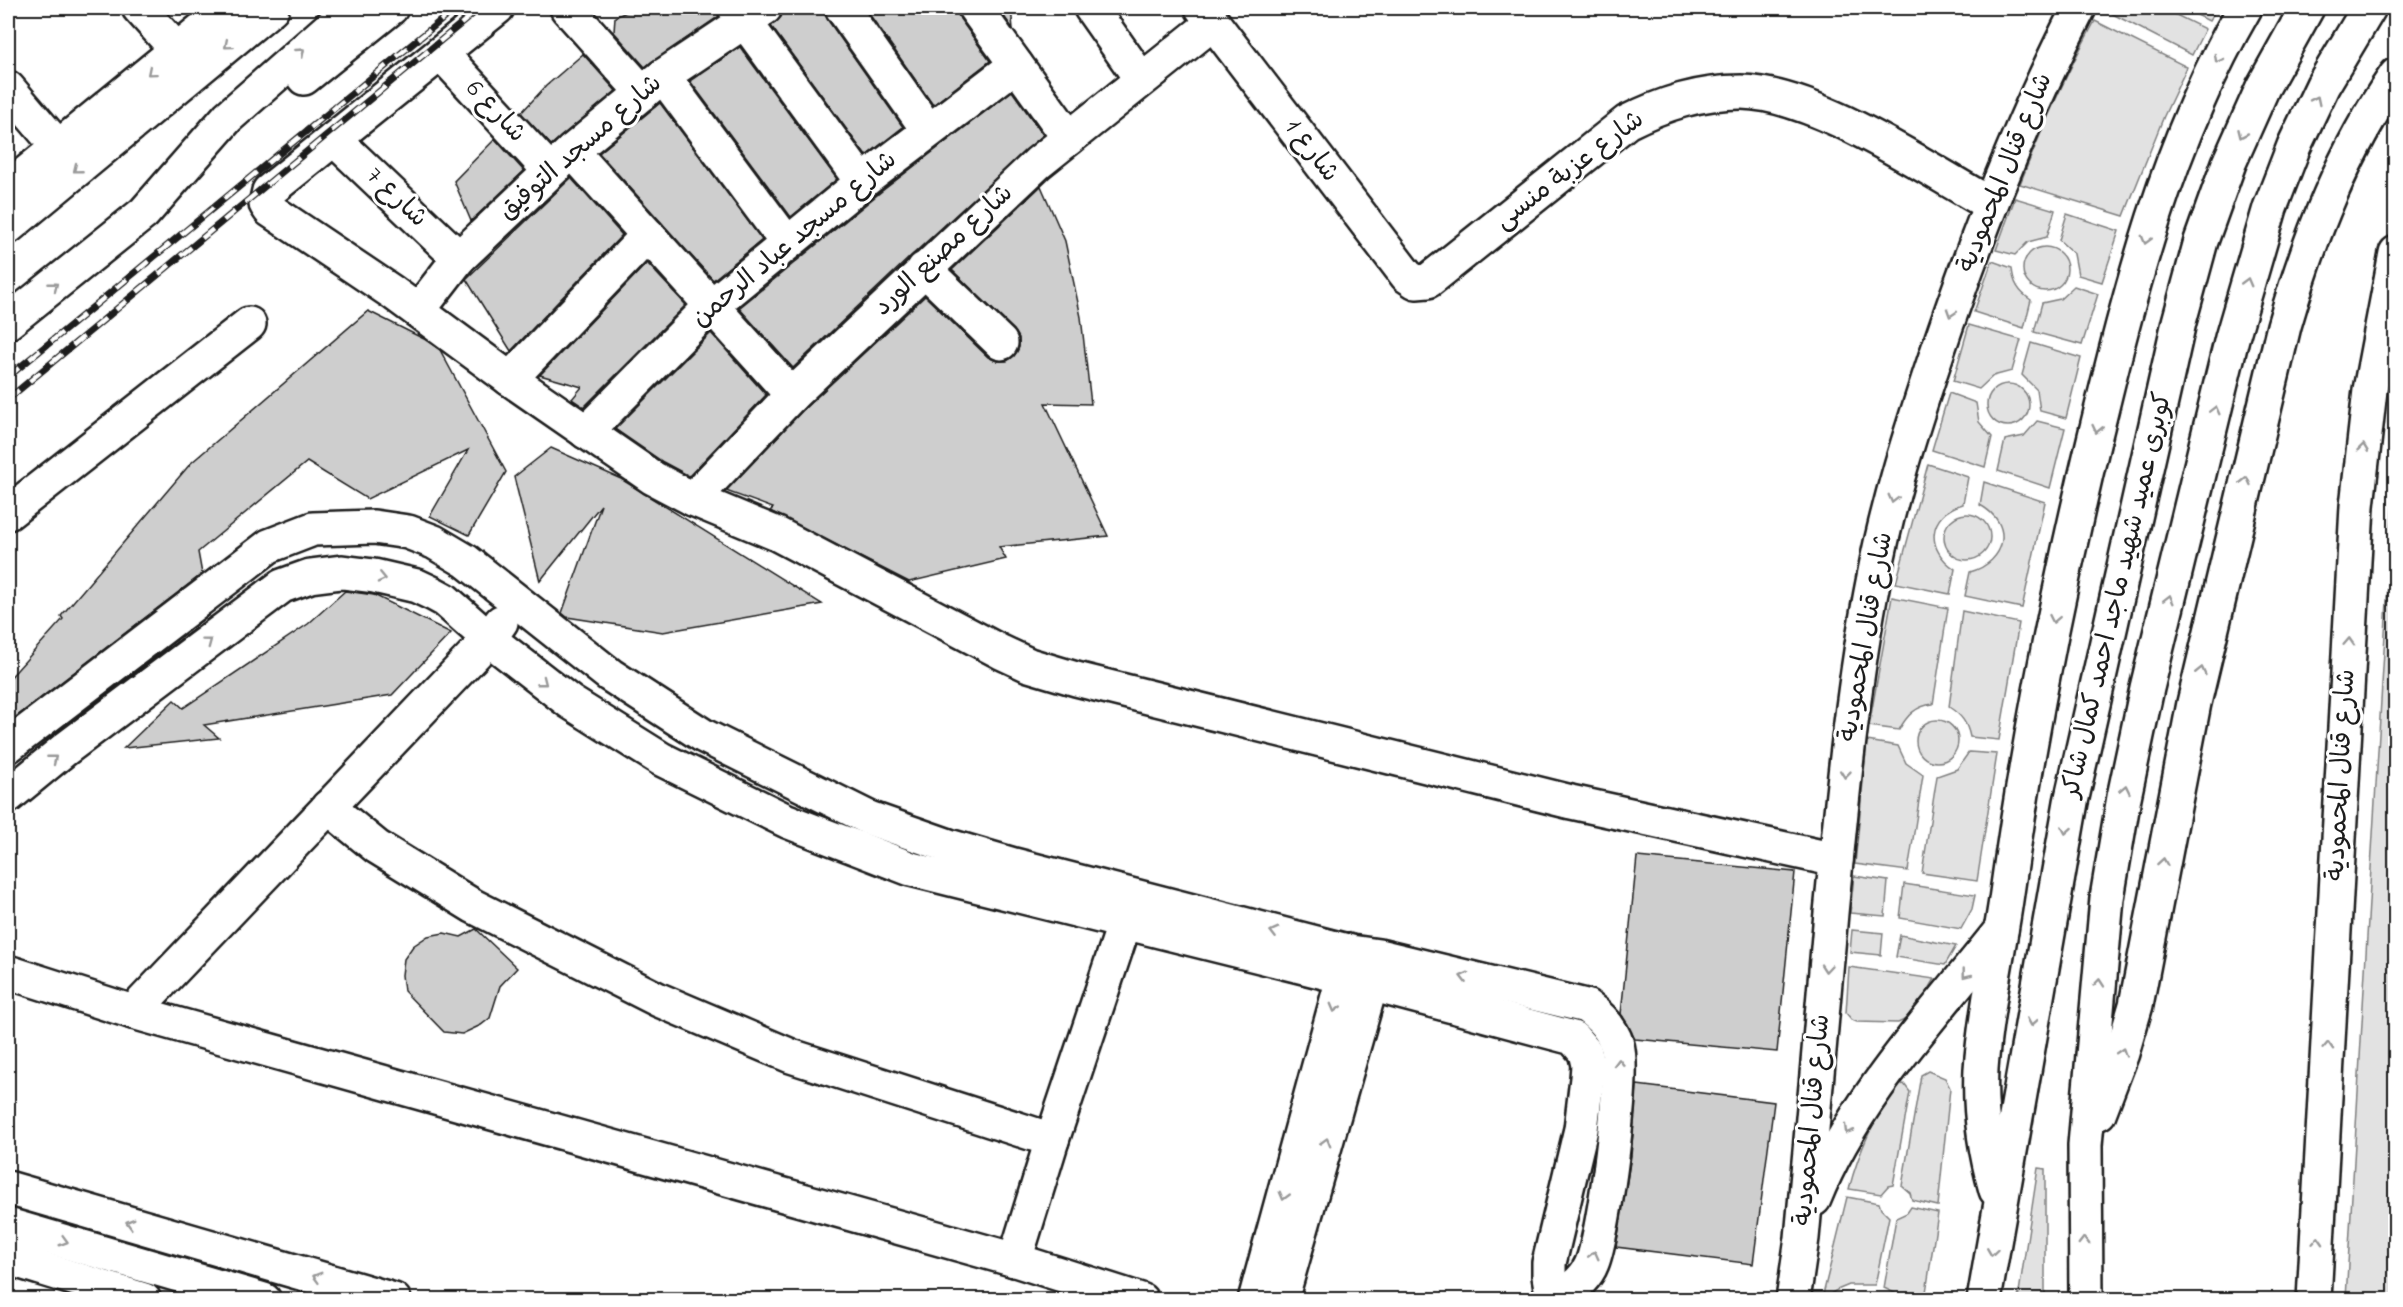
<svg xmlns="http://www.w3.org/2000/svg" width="2403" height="1307" viewBox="0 0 2403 1307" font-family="'Indie Flower','Playpen Sans Arabic',sans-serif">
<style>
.green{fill:#e2e2e2;stroke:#7f7f7f;stroke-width:1.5}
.building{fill:#cecece;stroke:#1c1c1c;stroke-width:1.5}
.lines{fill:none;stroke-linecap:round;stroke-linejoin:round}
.minor-casing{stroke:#1c1c1c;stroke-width:38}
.tertiary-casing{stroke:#1c1c1c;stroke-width:38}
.secondary-casing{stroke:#1c1c1c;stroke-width:38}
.trunk-casing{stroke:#1c1c1c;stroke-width:38}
.minor{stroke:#fff;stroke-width:33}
.tertiary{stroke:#fff;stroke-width:33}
.secondary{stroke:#fff;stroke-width:33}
.trunk{stroke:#fff;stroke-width:33}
.rail-casing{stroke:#1c1c1c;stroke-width:7}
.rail{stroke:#fff;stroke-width:4.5;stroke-dasharray:14;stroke-linecap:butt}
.oneway{stroke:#999}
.labels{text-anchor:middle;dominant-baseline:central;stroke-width:6;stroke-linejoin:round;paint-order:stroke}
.street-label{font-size:26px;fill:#1c1c1c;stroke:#fff}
</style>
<rect width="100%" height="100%" fill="#fff"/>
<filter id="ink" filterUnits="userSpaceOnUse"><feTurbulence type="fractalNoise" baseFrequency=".0167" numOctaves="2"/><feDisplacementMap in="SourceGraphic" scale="12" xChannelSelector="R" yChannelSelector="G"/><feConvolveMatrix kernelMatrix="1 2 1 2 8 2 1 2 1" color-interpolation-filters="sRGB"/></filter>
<g filter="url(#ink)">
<!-- green -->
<g class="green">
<polygon points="2101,8 2162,8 2205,29 2192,55"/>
<polygon points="2183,8 2217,8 2209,21"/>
<path d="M2095,21L2187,67L2164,116L2124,216L2020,184C2042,128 2066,74 2095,21Z"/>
<polygon points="2015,198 2055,210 2047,237 2028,242 2015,255 1996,250"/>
<polygon points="2067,214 2119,231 2102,282 2078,275 2074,254 2059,240"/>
<circle cx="2045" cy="269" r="22"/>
<path d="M1992,261L2012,268C2013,283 2019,292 2031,300L2024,328L1974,312Z"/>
<polygon points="2074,286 2098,294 2082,345 2034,332 2042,303 2060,299"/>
<polygon points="1969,325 2021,340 2012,371 1993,376 1979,389 1953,381"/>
<polygon points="2031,343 2081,358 2066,418 2040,411 2037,390 2022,375"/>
<circle cx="2008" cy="405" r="21"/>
<polygon points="1949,393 1976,403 1979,422 1992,437 1985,467 1932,450"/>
<polygon points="2037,421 2065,428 2050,488 1998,471 2005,440 2024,436"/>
<path d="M1928,464L1968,477L1963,504C1927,514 1925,550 1955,569L1950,594L1896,583Z"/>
<path d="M2395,467V1299H2346C2362,1022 2378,744 2395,467Z"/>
<path d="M1984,482L2045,502L2022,608L1965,596L1970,572C2006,562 2015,524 1980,505Z"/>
<circle cx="1967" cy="537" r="23"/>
<path d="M1892,597L1948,608L1933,704C1916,706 1907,715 1899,730L1869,726Z"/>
<path d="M1962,611L2019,623L1999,740L1970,737C1967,722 1961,715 1949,707Z"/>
<circle cx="1937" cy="741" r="21"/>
<polygon points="1867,741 1898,746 1906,763 1923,775 1908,871 1855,864"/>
<polygon points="1969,752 1997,754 1977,881 1922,873 1937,776 1957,769"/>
<polygon points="1854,876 1888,881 1885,916 1850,913"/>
<polygon points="1904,884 1975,895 1972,909 1961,929 1900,918"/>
<polygon points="1852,930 1883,933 1881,955 1850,952"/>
<polygon points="1900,935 1956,946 1945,965 1896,957"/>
<path d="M1849,967L1935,979C1925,995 1916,1016 1898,1023L1857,1022L1852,1020L1846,1013Z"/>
<polygon points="1928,1071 1945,1078 1950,1088 1938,1206 1912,1200 1910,1193 1902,1186 1921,1075"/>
<path d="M1904,1084L1910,1092L1893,1185L1888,1186L1881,1194L1849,1189C1859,1151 1874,1117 1897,1086Z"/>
<polygon points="2038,1168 2045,1169 2045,1299 2018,1299"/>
<polygon points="1847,1197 1879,1203 1881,1209 1889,1217 1875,1285 1849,1285 1837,1290 1822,1299"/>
<polygon points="1911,1207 1938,1213 1925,1299 1907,1299 1884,1288 1896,1218 1907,1213"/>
</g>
<!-- building -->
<g class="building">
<polygon points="635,8 717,8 719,16 645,67 614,32 615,17"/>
<polygon points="784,8 824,8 827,19 903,127 866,156 771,26 781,17"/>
<polygon points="865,8 957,8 960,19 990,61 933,105"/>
<polygon points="998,8 1011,8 1013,29"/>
<polygon points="740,47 837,179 791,217 690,81"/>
<polygon points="583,54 616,91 551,145 521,113 546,86"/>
<polygon points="1012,91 1043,135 911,256 793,368 739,308 882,191"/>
<polygon points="660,103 762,240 713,280 599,153"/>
<polygon points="495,139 524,171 471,221 454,181"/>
<polygon points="571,178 622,235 511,351 466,279"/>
<polygon points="1041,186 1065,241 1081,317 1091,404 1045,403 1108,536 999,547 1006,559 909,582 770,511 773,508 726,491 805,408 925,296 988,357 997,361 1007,361 1014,356 1019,347 1019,338 1014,330 952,270"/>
<polygon points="647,263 686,305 584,407 572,399 582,387 540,375"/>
<polygon points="368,311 424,339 440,350 506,472 469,535 430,516 468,450 367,499 307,462 198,552 202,574 8,723 8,680 63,619 61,616 191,463"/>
<polygon points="711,333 766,395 689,476 663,462 615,429"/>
<polygon points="551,448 621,479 822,604 663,632 567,617 562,613 601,505 540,581 514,477"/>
<polygon points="345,591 374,595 451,633 392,695 204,725 219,738 124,748 174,700 183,708 308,624"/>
<polygon points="209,615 210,617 76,717"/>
<polygon points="1637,857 1795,872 1777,1052 1635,1039 1621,1014"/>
<polygon points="476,929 517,968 500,986 490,1018 481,1025 462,1034 444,1032 404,991 402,975 404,959 413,946 428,936 444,933 461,937"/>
<polygon points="1637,1085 1774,1102 1753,1264 1616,1247 1631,1156"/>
</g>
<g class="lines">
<defs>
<g id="minor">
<polyline points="139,8 177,50"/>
<polyline points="497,8 269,191 266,204 270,210 392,292 510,379 653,478 693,499 777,534 1001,652 1029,665 1076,679 1571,802 1836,860"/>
<polyline points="567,8 643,93"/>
<polyline points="735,8 862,182"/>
<polyline points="842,8 928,130"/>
<polyline points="975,8 1069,138"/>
<polyline points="1091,8 1141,79"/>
<path d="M1202,8L1407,276L1416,282L1428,281L1627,122C1663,104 1699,92 1741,92C1815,93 1924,167 1990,204"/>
<polyline points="441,53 550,171"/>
<polyline points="663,76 787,243"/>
<polyline points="8,88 59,148"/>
<polyline points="334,139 459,258"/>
<polyline points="572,151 792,395"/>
<polyline points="924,269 1001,343"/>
<polyline points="418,311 459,258 572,151 663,76 765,8"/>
<polyline points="510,379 648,235"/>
<polyline points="586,432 711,306 870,176 1016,65"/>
<polyline points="693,499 792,395 1038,163 1213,23"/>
<polyline points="8,513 249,324"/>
<path d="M8,746L269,546L313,529L374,527L408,532L434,542L466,561L610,675L704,736L869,818L949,846L1014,865L1351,952L1379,956L1586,1006C1600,1016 1612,1028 1617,1045C1626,1072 1604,1234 1592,1263C1586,1279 1571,1289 1558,1300"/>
<polyline points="8,796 64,750 282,586 310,576 342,572 374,576 417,586 434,594 445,600 489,639 570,702 661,759 787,821 911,869 1344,977 1573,1038 1585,1052 1588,1065 1587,1078 1581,1129 1549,1263 1549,1276 1553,1300"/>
<polyline points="328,807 377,847 473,906 659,1000 791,1056 1052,1140"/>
<polyline points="8,972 133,1012 1015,1260 1141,1300"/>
<polyline points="133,1012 489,639 501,622"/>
<polyline points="1015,1260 1052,1140 1131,904"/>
<polyline points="1255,1300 1349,956"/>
<polyline points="1281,1300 1377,964"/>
</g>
<g id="tertiary">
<polyline points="8,1188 394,1300"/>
<polyline points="8,1258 144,1300"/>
</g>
<g id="secondary">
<path d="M2099,1113L2122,1053L2136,1005L2194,703L2284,326C2310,236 2343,152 2396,75"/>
<path d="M1996,1190C1985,1151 1979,1110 1981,1069C1985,1010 1999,951 2007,893C2028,740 2058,590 2094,440C2130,291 2167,142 2245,8"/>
<path d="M1814,1199C1855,1097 1934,1015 2001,930"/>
<path d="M1793,1300L1802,1238C1812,1130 1822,1021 1831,913C1842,801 1852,688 1874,577C1888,502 1912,428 1936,356C1976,237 2021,120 2079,8"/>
<polyline points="1984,1300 2071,802 2179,322 2201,241 2229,163 2263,87 2307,8"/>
<polyline points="2086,1300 2085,1145 2107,898 2124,797 2147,688 2232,338 2270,208 2294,146 2323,85 2369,8"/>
<polyline points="2314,1300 2357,506 2370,390 2396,253"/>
</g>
<g id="trunk">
<polyline points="304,78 391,8"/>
<polyline points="8,188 228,8"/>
<polyline points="8,227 272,8"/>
<polyline points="8,322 144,213 228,117 352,8"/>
<polyline points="8,1225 264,1300"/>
</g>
</defs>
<!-- minor casing -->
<use href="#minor" class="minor-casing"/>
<!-- tertiary casing -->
<use href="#tertiary" class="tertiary-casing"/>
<!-- secondary casing -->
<use href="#secondary" class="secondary-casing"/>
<!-- trunk casing -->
<use href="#trunk" class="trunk-casing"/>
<!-- minor -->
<use href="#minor" class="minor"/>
<!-- tertiary -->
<use href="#tertiary" class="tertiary"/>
<!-- secondary -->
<use href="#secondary" class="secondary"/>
<!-- trunk -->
<use href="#trunk" class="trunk"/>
<defs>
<g id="rail">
<polyline points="8,377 456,8"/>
<polyline points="8,399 480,8"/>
</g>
</defs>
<!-- rail casing -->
<use href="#rail" class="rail-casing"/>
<!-- rail -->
<use href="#rail" class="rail"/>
</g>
<!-- one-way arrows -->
<defs><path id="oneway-chevron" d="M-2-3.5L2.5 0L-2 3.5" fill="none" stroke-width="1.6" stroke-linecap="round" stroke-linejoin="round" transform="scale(1.5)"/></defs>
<g class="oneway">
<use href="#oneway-chevron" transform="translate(228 45) rotate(140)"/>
<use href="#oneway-chevron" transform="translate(301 52) rotate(-41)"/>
<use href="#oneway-chevron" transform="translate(2218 59) rotate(118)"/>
<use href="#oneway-chevron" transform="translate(151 72) rotate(140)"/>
<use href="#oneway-chevron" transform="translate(2316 100) rotate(-64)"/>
<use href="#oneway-chevron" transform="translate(2242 134) rotate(114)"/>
<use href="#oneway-chevron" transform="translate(77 169) rotate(141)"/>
<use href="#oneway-chevron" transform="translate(2146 240) rotate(105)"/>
<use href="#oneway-chevron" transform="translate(2247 282) rotate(-75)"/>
<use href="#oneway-chevron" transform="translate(54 286) rotate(-38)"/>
<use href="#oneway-chevron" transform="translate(1951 313) rotate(108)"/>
<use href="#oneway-chevron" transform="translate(2215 410) rotate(-76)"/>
<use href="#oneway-chevron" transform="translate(2097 429) rotate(103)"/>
<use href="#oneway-chevron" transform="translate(2363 448) rotate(-83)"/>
<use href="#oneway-chevron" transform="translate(2246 481) rotate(-77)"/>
<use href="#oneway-chevron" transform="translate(1893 499) rotate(104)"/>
<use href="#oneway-chevron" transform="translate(382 578) rotate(13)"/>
<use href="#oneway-chevron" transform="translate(2169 599) rotate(-76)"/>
<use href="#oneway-chevron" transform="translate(2054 619) rotate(101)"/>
<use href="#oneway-chevron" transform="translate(208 642) rotate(-37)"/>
<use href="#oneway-chevron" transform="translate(2349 642) rotate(-87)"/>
<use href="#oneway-chevron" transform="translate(2201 671) rotate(-77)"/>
<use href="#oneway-chevron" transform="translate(543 682) rotate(38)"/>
<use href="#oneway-chevron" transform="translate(53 759) rotate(-39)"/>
<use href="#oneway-chevron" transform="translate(1845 774) rotate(96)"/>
<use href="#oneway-chevron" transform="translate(2125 789) rotate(-78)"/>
<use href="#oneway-chevron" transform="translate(2066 830) rotate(100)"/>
<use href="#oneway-chevron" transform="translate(2163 862) rotate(-81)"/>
<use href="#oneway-chevron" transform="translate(1274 932) rotate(-166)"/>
<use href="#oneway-chevron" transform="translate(1826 968) rotate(95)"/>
<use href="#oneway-chevron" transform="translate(1966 974) rotate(128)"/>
<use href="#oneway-chevron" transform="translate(1464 977) rotate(-166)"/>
<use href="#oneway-chevron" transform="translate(2099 983) rotate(-85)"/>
<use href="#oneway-chevron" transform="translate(1335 1008) rotate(105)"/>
<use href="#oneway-chevron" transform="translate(2032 1022) rotate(100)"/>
<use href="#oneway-chevron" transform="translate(2328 1046) rotate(-87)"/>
<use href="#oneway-chevron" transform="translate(2122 1052) rotate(-72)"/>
<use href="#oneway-chevron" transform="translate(1619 1063) rotate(-91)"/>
<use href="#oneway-chevron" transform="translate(1848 1130) rotate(121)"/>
<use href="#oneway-chevron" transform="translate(1326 1142) rotate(-74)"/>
<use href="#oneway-chevron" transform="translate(1284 1196) rotate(105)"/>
<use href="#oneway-chevron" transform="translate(130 1223) rotate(-164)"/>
<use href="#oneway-chevron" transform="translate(64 1241) rotate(16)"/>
<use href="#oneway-chevron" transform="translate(2084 1241) rotate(-90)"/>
<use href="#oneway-chevron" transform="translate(2318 1241) rotate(-87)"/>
<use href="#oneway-chevron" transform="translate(1992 1252) rotate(98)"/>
<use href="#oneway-chevron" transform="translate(1594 1255) rotate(-76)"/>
<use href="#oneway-chevron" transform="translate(317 1277) rotate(-164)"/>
</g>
</g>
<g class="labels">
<!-- street labels -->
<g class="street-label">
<text transform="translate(495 112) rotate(47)">شارع 6</text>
<text transform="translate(581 148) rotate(-41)">شارع مسجد التوفيق</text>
<text transform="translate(1311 151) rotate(53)">شارع 1</text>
<text transform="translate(1570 171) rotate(-37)">شارع عزبة منسى</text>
<text transform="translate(2006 173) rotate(-68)">شارع قنال المحمودية</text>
<text transform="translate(396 198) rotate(44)">شارع 7</text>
<text transform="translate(795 240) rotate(-40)">شارع مسجد عباد الرحمن</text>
<text transform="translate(944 251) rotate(-43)">شارع مصنع الورد</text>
<text transform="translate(2118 595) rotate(-77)">كوبرى عميد شهيد ماجد احمد كمال شاكر</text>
<text transform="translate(1867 637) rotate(-80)">شارع قنال المحمودية</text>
<text transform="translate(2342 775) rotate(-87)">شارع قنال المحمودية</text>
<text transform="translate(1813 1120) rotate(-85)">شارع قنال المحمودية</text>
</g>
</g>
<!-- margin -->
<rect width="2403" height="1307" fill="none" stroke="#fff" stroke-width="30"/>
<rect x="15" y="15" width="2373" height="1277" fill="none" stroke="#1c1c1c" stroke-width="2" filter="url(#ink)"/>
</svg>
